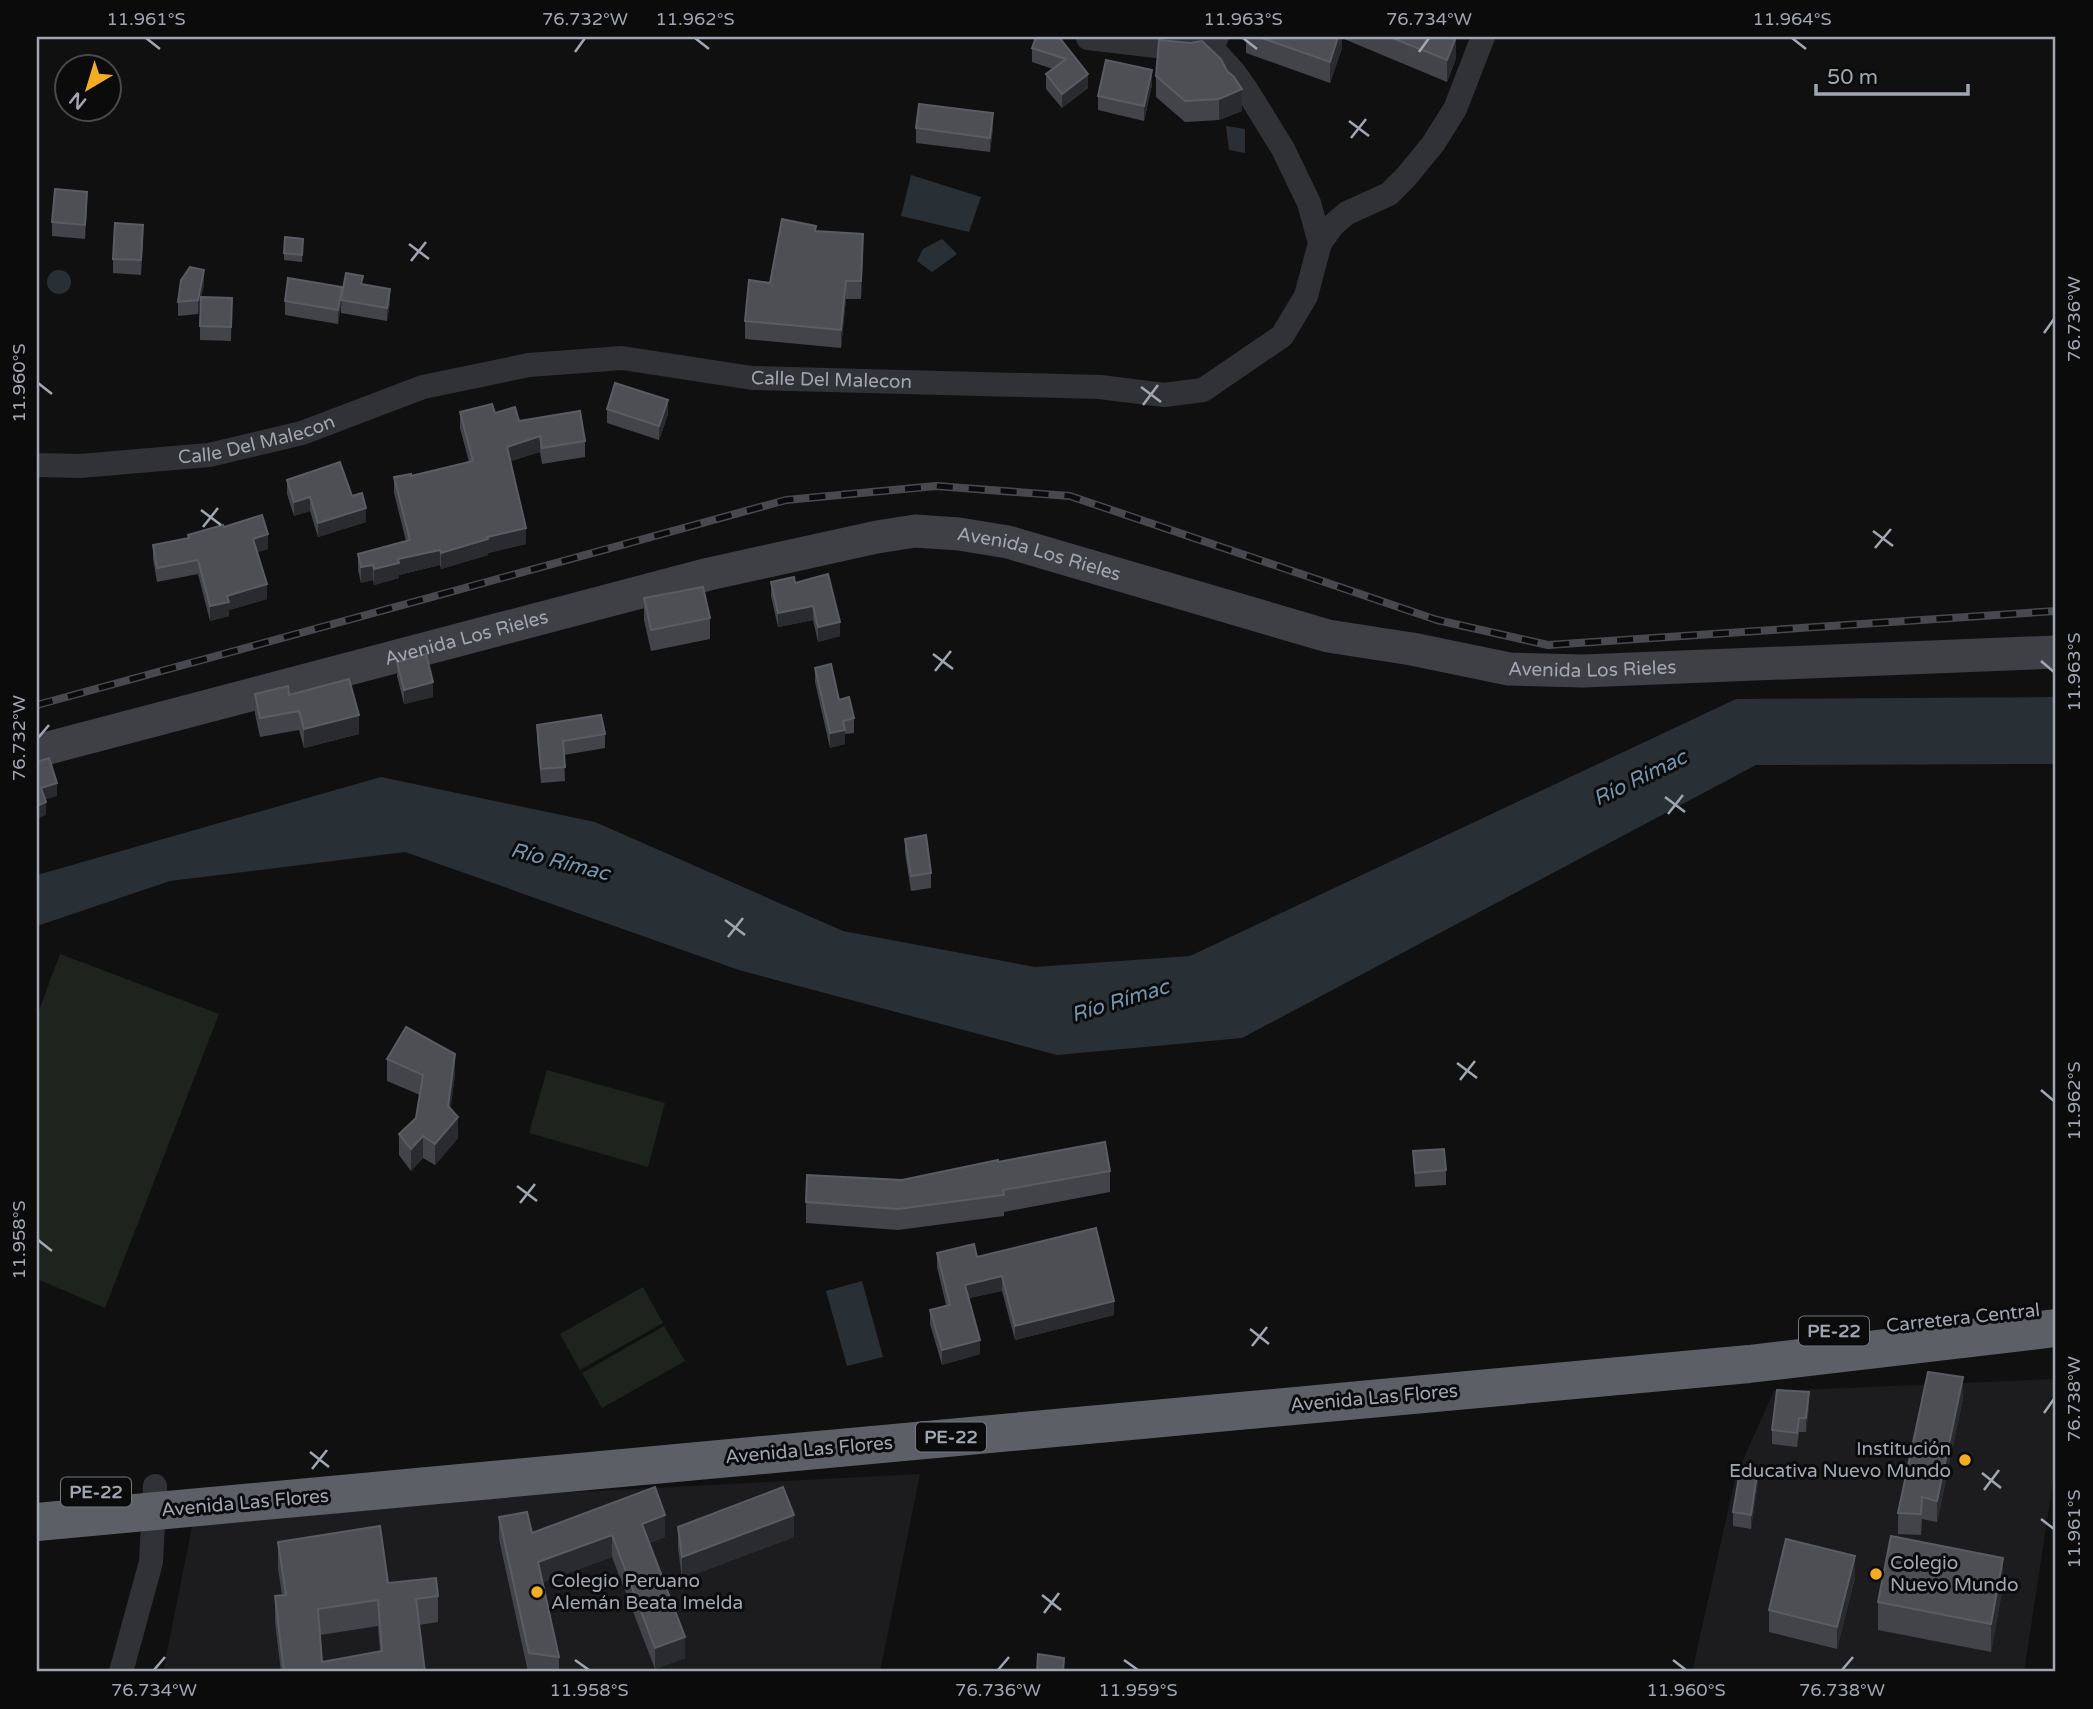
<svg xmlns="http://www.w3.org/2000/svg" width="2093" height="1709" viewBox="0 0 2093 1709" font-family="'Varela Round',sans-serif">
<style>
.built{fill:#1c1c1e}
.green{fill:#1c241d}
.water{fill:#283036}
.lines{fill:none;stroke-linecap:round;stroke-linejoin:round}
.street{stroke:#313236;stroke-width:24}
.secondary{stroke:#3f4046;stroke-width:33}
.highway{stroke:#5d5f67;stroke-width:38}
.rail-casing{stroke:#48494f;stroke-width:8}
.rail{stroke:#0b0b0c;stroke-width:5;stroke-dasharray:16;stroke-linecap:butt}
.wall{fill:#434449;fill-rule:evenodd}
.shaded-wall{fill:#2a2b2e}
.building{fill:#4d4f54;stroke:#5a5c63;stroke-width:2;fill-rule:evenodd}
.ticks{fill:none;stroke:#a0a6b2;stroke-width:2.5}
.poi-dot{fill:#f3ac25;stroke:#0b0b0c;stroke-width:2.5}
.labels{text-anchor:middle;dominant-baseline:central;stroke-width:6;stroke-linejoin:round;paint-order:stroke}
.shield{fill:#0b0b0c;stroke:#737880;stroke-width:2}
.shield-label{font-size:18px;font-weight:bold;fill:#a0a6b2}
.street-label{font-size:19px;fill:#a0a6b2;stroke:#0b0b0c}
.poi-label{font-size:19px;fill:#a0a6b2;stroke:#0b0b0c;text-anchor:start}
.water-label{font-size:21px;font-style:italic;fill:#7695af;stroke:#0b0b0c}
.neatline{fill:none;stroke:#a0a6b2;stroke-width:2.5}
.ticks-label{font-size:18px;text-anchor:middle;fill:#a0a6b2}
</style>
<rect width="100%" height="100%" fill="#101011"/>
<!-- built -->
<g class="built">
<polygon points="2056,1379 2056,1462 2024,1672 1692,1672 1736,1475 1774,1391"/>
<polygon points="920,1474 880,1672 163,1672 195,1512"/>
</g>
<!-- green -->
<g class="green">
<polygon points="60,954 219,1014 105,1308 37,1279 37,1016"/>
<polygon points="547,1070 665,1103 648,1167 529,1133"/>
<polygon points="643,1287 663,1323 580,1370 560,1334"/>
<polygon points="664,1326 685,1361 602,1408 582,1373"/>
</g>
<!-- water -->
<g class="water">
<polygon points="1226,126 1245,129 1245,153 1229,150"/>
<polygon points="911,175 981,197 969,232 901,216"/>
<polygon points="942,239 957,254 932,272 917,261 923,249"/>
<circle cx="59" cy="282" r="12"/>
<polygon points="2056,697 2056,764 1756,765 1242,1038 1057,1055 739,970 405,852 170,881 37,926 37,875 381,777 595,822 843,931 1035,967 1190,956 1736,699"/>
<polygon points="862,1281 883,1357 847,1366 826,1291"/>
</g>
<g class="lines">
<!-- street -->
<g class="street">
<polyline points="1088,38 1191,50 1210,46 1193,37"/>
<polyline points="1320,243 1333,225 1347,213 1389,194 1406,177 1433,144 1455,109 1483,37"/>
<path id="s1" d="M37,465L80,466L209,455L302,433L423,387L529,365L622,358L752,378L1100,387L1164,395L1203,390L1282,336L1306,296L1320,243L1309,203L1283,149L1246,89L1233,71L1210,46L1217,37"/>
<polyline points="121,1672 151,1562 155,1486"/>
</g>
<!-- secondary -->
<path class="secondary" id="s2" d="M37,751L709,574L877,537L915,531L959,534L1008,542L1328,636L1412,649L1509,669L1583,671L2056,652"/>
<!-- highway -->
<polyline class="highway" points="37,1522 1749,1364 2056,1328"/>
<defs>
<polyline id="rail" points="37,705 786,500 936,486 1070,496 1437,620 1548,645 2056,611"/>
</defs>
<!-- rail casing -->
<use href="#rail" class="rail-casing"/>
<!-- rail -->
<use href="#rail" class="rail"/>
</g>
<!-- wall -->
<g class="wall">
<polygon points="1064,37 1062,41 1088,88 1062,108 1046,89 1046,74 1053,69 1032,62 1032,48"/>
<polygon points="1246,37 1342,37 1342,48 1330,83 1246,53"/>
<polygon points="1344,37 1456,37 1456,58 1447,82 1344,39"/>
<polygon points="1159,40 1242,111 1219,120 1185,122 1156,97 1156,76"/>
<polygon points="1152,84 1144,121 1098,110 1098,96"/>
<polygon points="916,128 993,128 990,152 916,143"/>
<polygon points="87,206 85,239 52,236 52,222"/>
<polygon points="816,231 863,252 861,299 846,299 841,348 745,339 745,321 770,283"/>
<polygon points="143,239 141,275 113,273 113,259"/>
<polygon points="303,246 302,262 284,260 284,253"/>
<polygon points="363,284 390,302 387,321 341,313 341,303 338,324 285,315 285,301 342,298"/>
<polygon points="204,285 201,297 232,298 231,341 200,340 200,301 198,314 178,316 178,302"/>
<polygon points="607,409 668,414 659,440 607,423"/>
<polygon points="460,412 495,413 585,441 585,457 542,464 540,452 511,461 526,544 488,553 488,555 441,569 440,565 399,575 399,578 374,585 373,580 361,583 358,570 358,554 406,541 394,493 394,477 411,476 469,462 460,428"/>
<polygon points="287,480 366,522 318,537 310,511 294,516 287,494"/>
<polygon points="224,527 268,549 257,552 267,599 229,610 229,616 210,621 198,574 157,582 153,559 153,545 188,538 188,535"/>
<polygon points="771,582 795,583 840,636 818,642 813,620 778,627 771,596"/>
<polygon points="644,598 710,618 710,639 651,651 644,620"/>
<polygon points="397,662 433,697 404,704 397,676"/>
<polygon points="815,668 854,718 854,733 845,734 845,744 830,748 815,682"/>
<polygon points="255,694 289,695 359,734 304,748 299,730 260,737 255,714"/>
<polygon points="537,725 605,734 605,748 564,755 565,781 541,783 537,739"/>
<polygon points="905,839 931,873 931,888 911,891 905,853"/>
<polygon points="387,1059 455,1075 450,1109 458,1138 435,1165 423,1158 411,1171 399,1155 399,1134 416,1118 420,1095 387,1081"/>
<polygon points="1413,1151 1446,1170 1446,1185 1415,1187"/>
<polygon points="998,1162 1110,1171 1110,1192 1004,1212 1004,1216 898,1230 806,1223 806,1202 902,1180"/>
<polygon points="937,1253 977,1257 1114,1315 1015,1340 1002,1291 969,1298 980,1354 942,1365 930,1324 930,1310 946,1305 937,1267"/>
<polygon points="1963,1398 1937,1522 1922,1519 1921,1535 1898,1534 1898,1513"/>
<polygon points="1809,1407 1806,1432 1799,1432 1797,1447 1772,1444 1772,1430"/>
<polygon points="1758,1482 1751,1529 1733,1526 1733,1512"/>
<polygon points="499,1517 532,1533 665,1537 649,1543 685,1658 655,1669 612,1557 543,1582 559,1657 559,1672 528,1672 499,1539"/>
<polygon points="678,1527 794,1537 682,1579 678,1548"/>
<path d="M278,1542L388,1583L438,1596V1622L419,1625L425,1672H281L275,1622V1596L282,1595L278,1568ZM378,1626L380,1651L322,1662L320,1635Z"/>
<polygon points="1855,1577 1837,1649 1769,1632 1769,1610"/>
<polygon points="2003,1586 1991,1652 1878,1630 1878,1602"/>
</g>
<!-- shaded-wall -->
<g class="shaded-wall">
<polygon points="1338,37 1342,37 1342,48 1330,83 1330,62"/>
<polygon points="1456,37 1456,58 1447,82 1447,60"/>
<polygon points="1152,70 1152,84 1144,121 1144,106"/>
<polygon points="1088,74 1088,88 1062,108 1062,94"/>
<polygon points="1242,89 1242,111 1219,120 1219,99"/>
<polygon points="993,113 993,128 990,152 990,138"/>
<polygon points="87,192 87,206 85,239 85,225"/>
<polygon points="863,234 863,252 861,299 861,281"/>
<polygon points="204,270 204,285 198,314 198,300"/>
<polygon points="846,281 846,299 841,348 841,330"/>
<polygon points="342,287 342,301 338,324 338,310"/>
<polygon points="390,289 390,302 387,321 387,308"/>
<polygon points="668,400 668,414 659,440 659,426"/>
<polygon points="540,436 540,452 507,462 507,447"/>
<polygon points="310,497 310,511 294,516 294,502"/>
<polygon points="366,508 366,522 318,537 318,523"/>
<polygon points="526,528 526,544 488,553 488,555 441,569 441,553 487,537"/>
<polygon points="268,534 268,549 253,553 253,539"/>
<polygon points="440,550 440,565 399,575 399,578 374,585 374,569 398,559"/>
<polygon points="373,565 373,580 361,583 361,567"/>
<polygon points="267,584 267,599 229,610 229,616 210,621 210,606 227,596"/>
<polygon points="813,606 813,620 778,627 778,613"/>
<polygon points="840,622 840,636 818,642 818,627"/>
<polygon points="433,682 433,697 404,704 404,690"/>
<polygon points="359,715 359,734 304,748 304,729"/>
<polygon points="845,730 845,744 830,748 830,733"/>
<polygon points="57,783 57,796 41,801 41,788"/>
<polygon points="46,802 46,815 37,819 37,806"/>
<polygon points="455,1054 455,1075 448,1128 448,1106"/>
<polygon points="458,1117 458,1138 435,1165 435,1144"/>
<polygon points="423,1136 423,1158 411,1171 411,1149"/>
<polygon points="1002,1276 1002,1291 965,1299 965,1285"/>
<polygon points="1114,1301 1114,1315 1015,1340 1015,1326"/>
<polygon points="980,1340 980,1354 942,1365 942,1350"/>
<polygon points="1963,1377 1963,1398 1937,1522 1937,1501"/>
<polygon points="1809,1392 1809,1407 1806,1432 1806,1418"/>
<polygon points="1758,1468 1758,1482 1751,1529 1751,1515"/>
<polygon points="665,1515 665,1537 642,1545 642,1524"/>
<polygon points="794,1515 794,1537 682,1579 682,1557"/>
<polygon points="612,1535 612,1557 538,1584 538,1562"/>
<polygon points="1855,1556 1855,1577 1837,1649 1837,1627"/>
<polygon points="2003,1558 2003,1586 1991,1652 1991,1624"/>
<polygon points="685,1637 685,1658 655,1669 655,1648"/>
</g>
<!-- building -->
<g class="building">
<polygon points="1036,37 1059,37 1088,74 1062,94 1046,74 1066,59 1032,48"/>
<polygon points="1259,37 1338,37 1330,62"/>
<polygon points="1390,37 1456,37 1447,60"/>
<polygon points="1159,40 1190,43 1202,41 1221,59 1227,71 1234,77 1242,89 1219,99 1185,101 1156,76"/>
<polygon points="1106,60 1152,70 1144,106 1098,96"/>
<polygon points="919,104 993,113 990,138 916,128"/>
<polygon points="55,189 87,192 85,225 52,222"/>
<polygon points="782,219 816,226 815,231 863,234 861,281 846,281 841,330 745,321 749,280 770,283"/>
<polygon points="115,223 143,225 141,260 113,259"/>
<polygon points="285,237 303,239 302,255 284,253"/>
<polygon points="190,267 204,270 198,300 178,302 181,280"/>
<polygon points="346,273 363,276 361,284 390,289 387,308 341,300"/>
<polygon points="288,278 342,287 338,310 285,301"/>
<polygon points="201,297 232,298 231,327 200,326"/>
<polygon points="615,383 668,400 659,426 607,409"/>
<polygon points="492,404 495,413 515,407 519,421 580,411 585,441 542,448 540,436 507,447 526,528 487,537 488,539 441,553 440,550 398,559 399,563 374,569 373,565 361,567 358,554 410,540 394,477 411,474 411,476 473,461 460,412"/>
<polygon points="340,462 352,496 362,493 366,508 318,523 310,497 294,502 287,480"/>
<polygon points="262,515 268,534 253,539 267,584 227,596 229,602 210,606 198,560 157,568 153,545 189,538 188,535 223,525 224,527"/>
<polygon points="828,574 840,622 818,627 813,606 778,613 771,582 794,577 795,583"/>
<polygon points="703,587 710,618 651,630 644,598"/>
<polygon points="426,654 433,682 404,690 397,662"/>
<polygon points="831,664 839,700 849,697 854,718 843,721 845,730 830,733 815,668"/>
<polygon points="349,679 359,715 304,729 299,711 260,718 255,694 288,686 289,695"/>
<polygon points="601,715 605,734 563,741 565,767 541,769 537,725"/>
<polygon points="49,758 57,783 41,788 46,802 37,806 37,762"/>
<polygon points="926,835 931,873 911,876 905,839"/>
<polygon points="406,1027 455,1054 448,1106 458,1117 435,1144 423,1136 411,1149 399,1134 416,1118 423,1075 387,1059"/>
<polygon points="1105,1142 1110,1171 1003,1190 1004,1195 898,1209 806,1202 807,1175 902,1180 998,1160 998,1162"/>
<polygon points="1444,1149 1446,1170 1415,1173 1413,1151"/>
<polygon points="1096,1228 1114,1301 1015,1326 1002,1276 965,1285 980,1340 942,1350 930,1310 950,1305 937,1253 974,1244 977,1257"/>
<polygon points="1928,1372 1963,1377 1937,1501 1922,1497 1921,1514 1898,1513"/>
<polygon points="1777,1390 1809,1392 1806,1418 1799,1418 1797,1433 1772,1430"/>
<polygon points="1741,1465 1758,1468 1751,1515 1733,1512"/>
<polygon points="655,1487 665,1515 642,1524 685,1637 655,1648 612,1535 538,1562 559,1657 529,1653 499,1517 527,1512 532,1533"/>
<polygon points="783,1487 794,1515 682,1557 678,1527"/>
<path d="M380,1526L388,1583L436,1578L438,1596L416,1599L425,1672H284L275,1596L286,1595L278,1542ZM378,1600L382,1651L322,1662L318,1609Z"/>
<polygon points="1891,1536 2003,1558 1991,1624 1878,1602"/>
<polygon points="1786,1539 1855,1556 1837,1627 1769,1610"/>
<polygon points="1038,1654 1064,1658 1063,1672 1037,1672"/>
</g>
<!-- ticks -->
<path class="ticks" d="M146,38L160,49M695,38L709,49M1243,38L1257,49M1792,38L1806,49M575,52L585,38M1419,52L1429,38M1349,121L1369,136M1351,138L1366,119M409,244L429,259M411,261L426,242M2044,333L2054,319M38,383L52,394M1141,387L1161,402M1143,405L1158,385M201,510L221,525M203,527L218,508M1873,531L1893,546M1875,548L1891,529M933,654L953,669M2041,661L2054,672M935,671L951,651M38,738L49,725M1665,797L1685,812M1668,814L1683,795M725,920L745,935M728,937L743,918M1457,1063L1477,1078M1460,1080L1475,1061M2041,1090L2054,1101M517,1186L537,1201M520,1203L535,1184M38,1240L52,1251M1250,1329L1269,1344M1252,1346L1267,1327M2044,1413L2054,1399M310,1452L329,1467M312,1469L327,1450M1982,1473L2001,1488M1984,1490L1999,1470M2041,1519L2054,1529M1042,1595L1061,1610M1044,1613L1059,1593M575,1660L589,1670M1124,1660L1138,1670M1673,1660L1686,1670M154,1670L165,1657M998,1670L1009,1657M1842,1670L1853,1657"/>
<!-- markers -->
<g class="poi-dot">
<circle cx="1965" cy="1460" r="7"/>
<circle cx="1876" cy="1574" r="7"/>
<circle cx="537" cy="1592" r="7"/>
</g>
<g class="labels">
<!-- shield labels -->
<g class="shield">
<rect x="1799" y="1316.5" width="70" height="29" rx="5"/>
<rect x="916" y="1422.5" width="70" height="29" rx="5"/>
<rect x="61" y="1477.5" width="70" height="29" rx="5"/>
</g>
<g class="shield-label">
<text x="1834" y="1331">PE-22</text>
<text x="951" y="1437">PE-22</text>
<text x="96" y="1492">PE-22</text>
</g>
<!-- street labels -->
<g class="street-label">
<text stroke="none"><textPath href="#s1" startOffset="810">Calle Del Malecon</textPath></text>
<text stroke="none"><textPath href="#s1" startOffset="222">Calle Del Malecon</textPath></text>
<text stroke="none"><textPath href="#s2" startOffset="1032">Avenida Los Rieles</textPath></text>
<text stroke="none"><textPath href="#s2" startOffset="444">Avenida Los Rieles</textPath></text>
<text stroke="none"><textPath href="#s2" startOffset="1600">Avenida Los Rieles</textPath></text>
<text transform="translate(1963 1318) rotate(-6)">Carretera Central</text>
<text transform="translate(1374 1398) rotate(-5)">Avenida Las Flores</text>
<text transform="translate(809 1450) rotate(-5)">Avenida Las Flores</text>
<text transform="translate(245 1503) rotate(-5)">Avenida Las Flores</text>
</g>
<!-- poi labels -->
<g class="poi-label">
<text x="1951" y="1449" text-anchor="end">Institución<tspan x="1951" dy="22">Educativa Nuevo Mundo</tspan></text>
<text x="1890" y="1563">Colegio<tspan x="1890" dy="22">Nuevo Mundo</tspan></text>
<text x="551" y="1581">Colegio Peruano<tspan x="551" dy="22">Alemán Beata Imelda</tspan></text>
</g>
<!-- water labels -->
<g class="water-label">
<text transform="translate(1640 778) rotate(-26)">Río Rímac</text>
<text transform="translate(560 862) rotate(14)">Río Rímac</text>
<text transform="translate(1120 1001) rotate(-17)">Río Rímac</text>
</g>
</g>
<!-- border -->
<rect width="2093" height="1709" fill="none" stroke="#0b0b0c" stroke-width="77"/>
<!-- north arrow -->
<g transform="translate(88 88) rotate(218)"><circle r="33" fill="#0b0b0c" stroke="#47494e" stroke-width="2"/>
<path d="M0-5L12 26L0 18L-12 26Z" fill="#f3ac25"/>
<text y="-10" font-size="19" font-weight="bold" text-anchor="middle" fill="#a0a6b2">N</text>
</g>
<!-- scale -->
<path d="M1816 84v10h152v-10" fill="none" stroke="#a0a6b2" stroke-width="3.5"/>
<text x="1827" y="84" font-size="21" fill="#a0a6b2" stroke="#0b0b0c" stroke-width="5" paint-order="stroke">50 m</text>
<rect x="38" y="38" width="2016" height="1632" class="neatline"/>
<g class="ticks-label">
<text x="146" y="25">11.961°S</text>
<text x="585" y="25">76.732°W</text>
<text x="695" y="25">11.962°S</text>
<text x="1243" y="25">11.963°S</text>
<text x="1429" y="25">76.734°W</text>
<text x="1792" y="25">11.964°S</text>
<text transform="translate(2074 319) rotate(-90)" y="6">76.736°W</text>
<text transform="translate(19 383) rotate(-90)" y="6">11.960°S</text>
<text transform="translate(2074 672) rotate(-90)" y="6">11.963°S</text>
<text transform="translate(19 738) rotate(-90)" y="6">76.732°W</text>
<text transform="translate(2074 1101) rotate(-90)" y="6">11.962°S</text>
<text transform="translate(19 1240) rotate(-90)" y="6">11.958°S</text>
<text transform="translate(2074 1399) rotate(-90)" y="6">76.738°W</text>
<text transform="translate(2074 1529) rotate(-90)" y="6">11.961°S</text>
<text x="154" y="1696">76.734°W</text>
<text x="589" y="1696">11.958°S</text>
<text x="998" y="1696">76.736°W</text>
<text x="1138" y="1696">11.959°S</text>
<text x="1686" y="1696">11.960°S</text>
<text x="1842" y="1696">76.738°W</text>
</g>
</svg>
